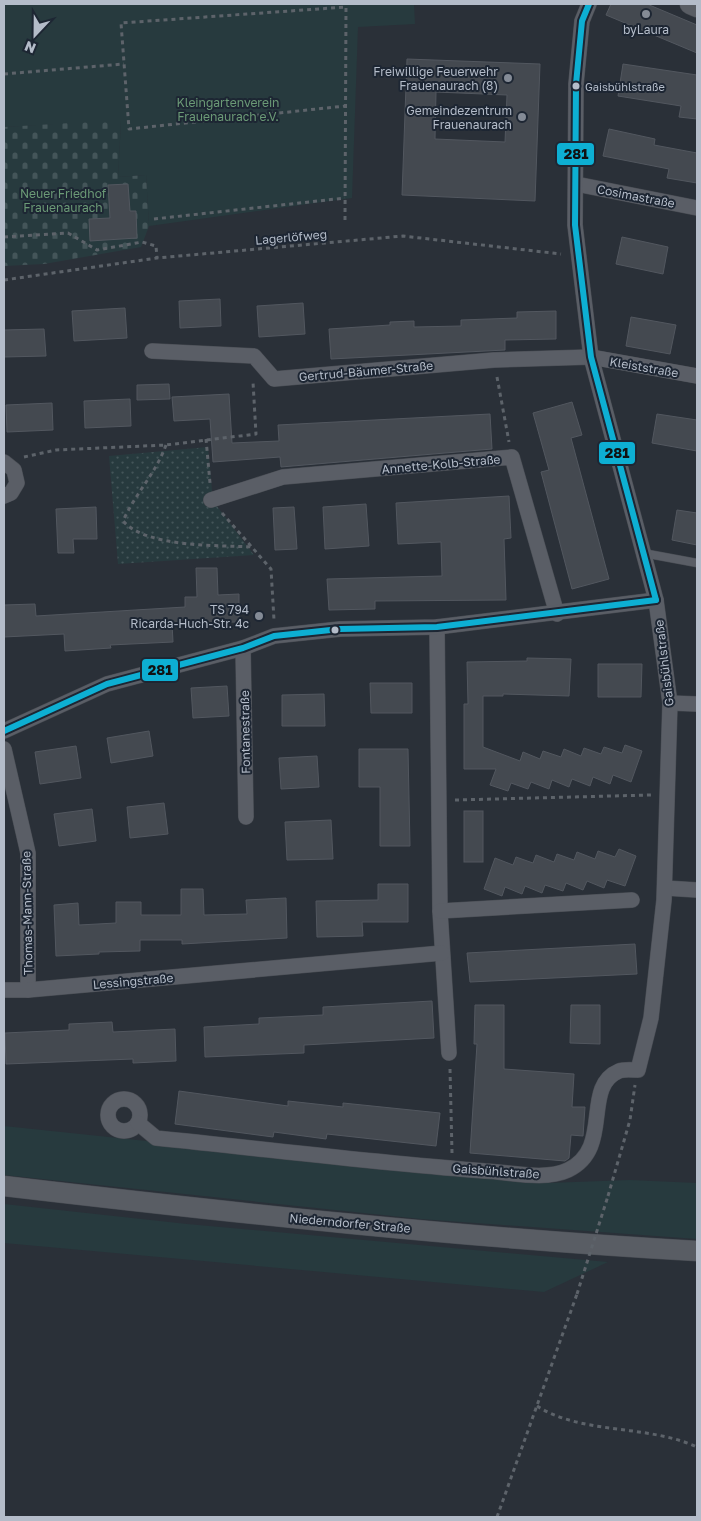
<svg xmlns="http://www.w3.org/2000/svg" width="701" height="1521" viewBox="0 0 701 1521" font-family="'Golos Text',sans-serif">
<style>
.green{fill:#273a3e}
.cemetery{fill:url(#cemetery-stones)}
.park{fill:url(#park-dots)}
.building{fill:#444950;stroke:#52575f;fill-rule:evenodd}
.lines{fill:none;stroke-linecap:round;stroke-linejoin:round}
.lane-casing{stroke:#484c53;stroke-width:9}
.street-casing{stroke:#484c53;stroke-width:16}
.secondary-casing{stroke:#484c53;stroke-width:21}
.path{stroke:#5d636a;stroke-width:3;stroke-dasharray:4 4;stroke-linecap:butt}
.lane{stroke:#5a5e66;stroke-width:8}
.street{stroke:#5a5e66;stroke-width:15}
.secondary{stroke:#595d64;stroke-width:20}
.path-bridge{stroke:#5d636a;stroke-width:3;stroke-dasharray:4 4;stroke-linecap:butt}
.bus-1-casing{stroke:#1d2633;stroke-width:10}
.bus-1{stroke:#0dafd3;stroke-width:6}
.poi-dot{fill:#848b96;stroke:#1d2633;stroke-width:2}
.bus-dot{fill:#b4bcc9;stroke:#1d2633;stroke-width:2}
.labels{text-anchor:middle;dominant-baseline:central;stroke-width:4;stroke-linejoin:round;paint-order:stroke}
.bus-label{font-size:11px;fill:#b4bcc9;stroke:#1d2633;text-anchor:start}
.poi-label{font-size:12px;fill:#b4bcc9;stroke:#1d2633;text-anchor:end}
.park-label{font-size:12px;fill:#6b9a76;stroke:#1d2633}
.street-label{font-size:12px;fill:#b4bcc9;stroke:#1d2633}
.line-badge{stroke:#1d2633;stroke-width:2}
.pale-badge-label{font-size:14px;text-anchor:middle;font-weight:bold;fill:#111}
</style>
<defs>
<pattern id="cemetery-stones" width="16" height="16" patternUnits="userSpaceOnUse" patternTransform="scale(1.25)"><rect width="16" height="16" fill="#273a3e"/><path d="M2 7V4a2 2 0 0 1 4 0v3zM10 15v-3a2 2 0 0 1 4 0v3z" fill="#445559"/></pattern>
<pattern id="park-dots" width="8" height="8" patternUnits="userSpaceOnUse" patternTransform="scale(1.25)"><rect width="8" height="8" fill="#273a3e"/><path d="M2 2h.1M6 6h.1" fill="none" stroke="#445559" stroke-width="1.8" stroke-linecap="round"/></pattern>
</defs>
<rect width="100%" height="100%" fill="#2a3038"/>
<!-- green -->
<g class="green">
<polygon points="4,4 414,4 415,24 358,27 352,198 149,226 146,175 118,177 121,121 4,127"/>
<polygon points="4,1126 547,1183 630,1180 697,1183 697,1239 421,1219 4,1175"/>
<polygon points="4,1204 187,1224 608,1262 544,1292 4,1243"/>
</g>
<!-- cemetery -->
<polygon class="cemetery" points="121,120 118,177 146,175 149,226 141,247 44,264 4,266 4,127"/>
<!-- park -->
<polygon class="park" points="208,447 213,501 254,555 118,564 109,456"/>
<!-- building -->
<g class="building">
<polygon points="611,4 647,4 697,25 697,53 606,15"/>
<path d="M407,59L540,64L535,201L402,195ZM436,92L507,95L505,142L435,139Z"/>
<polygon points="623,64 697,75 697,119 679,117 681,106 618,96"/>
<polygon points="609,129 655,139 654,145 697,153 697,183 667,178 669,169 603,156"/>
<polygon points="128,184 130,211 136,211 137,238 90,241 89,219 110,218 108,185"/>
<polygon points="622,237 668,247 663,274 616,264"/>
<polygon points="220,299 221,326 180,328 179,301"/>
<polygon points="303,303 305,334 259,337 257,306"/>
<polygon points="125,308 127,338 74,341 72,311"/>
<polygon points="556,311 556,339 505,340 505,350 331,359 329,329 390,325 390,322 414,321 414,327 461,326 461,320 517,318 517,312"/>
<polygon points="631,317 676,325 670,354 626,346"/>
<polygon points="44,329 46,356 4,357 4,330"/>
<polygon points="169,384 170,399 137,400 137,385"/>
<polygon points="229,394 232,443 279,441 278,425 490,414 492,449 281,467 280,457 213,462 210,419 174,421 172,397"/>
<polygon points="130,399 131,426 85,428 84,401"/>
<polygon points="572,402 582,435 571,438 609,579 572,589 541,472 549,470 533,413"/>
<polygon points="52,403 53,430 7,432 6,405"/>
<polygon points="657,414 697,420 697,451 652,443"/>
<polygon points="509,496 511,538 504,539 506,600 375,601 375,609 329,610 327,579 442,576 441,542 398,544 396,503"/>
<polygon points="366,504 369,546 325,549 323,507"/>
<polygon points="96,507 97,539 73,539 74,553 58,553 56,509"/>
<polygon points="294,507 297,549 275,550 273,508"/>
<polygon points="677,510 697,513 697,545 672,540"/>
<polygon points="196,568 217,568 218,595 239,594 239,622 172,623 173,642 110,645 111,648 65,651 64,634 4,637 4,605 35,604 36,616 185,607 185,597 197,597"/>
<polygon points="527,658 571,659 569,696 503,694 503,696 483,696 483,747 520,761 523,752 540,759 543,751 561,757 564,749 581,756 584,748 601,754 604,747 622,753 625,745 642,751 631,782 613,775 610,784 593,777 590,786 572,779 569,787 552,780 549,789 531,782 528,789 511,783 508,791 490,785 496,769 464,769 464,704 468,704 467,662 527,661"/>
<polygon points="598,664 642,664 641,697 598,697"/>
<polygon points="370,683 412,683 412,713 371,713"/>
<polygon points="227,686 229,716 193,718 191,688"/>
<polygon points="324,694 325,726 282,726 282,695"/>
<polygon points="149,731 153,756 111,763 107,738"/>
<polygon points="76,746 81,778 40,784 35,752"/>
<polygon points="359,749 408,749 410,846 380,846 380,787 359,787"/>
<polygon points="317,756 319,787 281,789 279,758"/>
<polygon points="164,803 168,834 130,838 127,807"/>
<polygon points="92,809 96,841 59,846 54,814"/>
<rect x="464" y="811" width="19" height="51"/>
<polygon points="331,820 333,859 287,860 285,822"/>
<polygon points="619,849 636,856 625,886 607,880 604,888 587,881 583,890 566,883 563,891 545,885 542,893 525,886 522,894 505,887 502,896 484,889 495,858 513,865 516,857 533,863 536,855 554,862 557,854 574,860 577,852 595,859 598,851 615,857"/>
<polygon points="378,884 408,884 408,922 362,922 363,936 317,937 316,901 378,900"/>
<polygon points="181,889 203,889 204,915 247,914 246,900 286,898 287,938 182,944 182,940 140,940 140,951 99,952 99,954 56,956 54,905 78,903 79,925 116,923 116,902 141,902 141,915 181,915"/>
<polygon points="635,944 637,974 470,982 467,953"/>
<polygon points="432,1001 434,1038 304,1045 304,1053 205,1057 204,1027 259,1024 259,1018 323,1015 323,1007"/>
<polygon points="475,1005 504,1005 504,1069 574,1074 572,1107 585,1107 583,1136 571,1135 569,1158 565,1161 470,1153 477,1044 474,1044"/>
<polygon points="571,1005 600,1005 600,1044 570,1043"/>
<polygon points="112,1022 113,1032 175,1029 176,1061 133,1063 133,1059 6,1064 5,1033 69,1030 69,1024"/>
<polygon points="179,1091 288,1106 288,1101 343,1107 343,1103 440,1113 436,1146 327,1134 326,1139 274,1132 273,1137 175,1124"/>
</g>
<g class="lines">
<defs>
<polyline id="lane" points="643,553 697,563"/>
<g id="street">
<polyline points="576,184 697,208"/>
<polyline points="152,351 254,356 274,379 494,360 591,357 697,376"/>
<polyline points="4,462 14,470 17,483 11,493 4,496"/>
<polyline points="211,500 283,477 512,457 557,614"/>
<polyline points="437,627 440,911 449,1053"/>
<polyline points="243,648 246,817"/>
<polyline points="670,703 697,704"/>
<polyline points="4,731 107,684 243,648 274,636 340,629 437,627 656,600"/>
<polyline points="4,749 28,853 28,990"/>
<polyline points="665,888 697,890"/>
<polyline points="440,911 632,900"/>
<polyline points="4,990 28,990 442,953"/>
<circle cx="124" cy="1115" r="16"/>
<path d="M138,1123L156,1138C266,1149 375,1163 485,1171C510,1172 545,1181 568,1170C614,1148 581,1087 619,1071C624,1069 632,1070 638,1070L651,1018L664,900L670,703L656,600L591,357L575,225L576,84L582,21L589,4"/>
</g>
<g id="secondary">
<polyline points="690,4 697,7"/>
<path d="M4,1186C234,1213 466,1238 697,1251"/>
</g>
</defs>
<!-- lane casing -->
<use href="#lane" class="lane-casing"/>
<!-- street casing -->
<use href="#street" class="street-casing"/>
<!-- secondary casing -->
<use href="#secondary" class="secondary-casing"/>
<!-- path -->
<g class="path">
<polyline points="4,74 124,64"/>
<polyline points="154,219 345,198"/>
<polyline points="345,220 346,7 121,23 129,129 345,106"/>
<polyline points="4,237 68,233 97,250 142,242 156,246 157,258"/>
<polyline points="4,280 157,258 403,236 561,254"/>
<polyline points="497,377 509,442"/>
<polyline points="206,439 210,483"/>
<path d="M166,445C156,473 135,494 123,521C147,548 218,545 253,547"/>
<polyline points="24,457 56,450 166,445 256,434 253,382"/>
<polyline points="222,513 271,569 274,620"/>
<polyline points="455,800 651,795"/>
<polyline points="450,1069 452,1153"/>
<polyline points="608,1196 630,1120 635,1085"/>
<path d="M537,1406C582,1435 647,1424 697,1447"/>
<polyline points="497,1517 577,1294"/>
</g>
<!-- lane -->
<use href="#lane" class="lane"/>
<!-- street -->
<use href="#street" class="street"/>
<!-- secondary -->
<use href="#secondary" class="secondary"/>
<!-- path-bridge -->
<polyline class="path-bridge" points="577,1294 608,1196"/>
<defs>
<g id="bus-1">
<polyline points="589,4 582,21 576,84 575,225 591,357 656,600"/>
<polyline points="4,731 107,684 243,648 274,636 340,629 437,627 656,600"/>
</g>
</defs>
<!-- bus-1 casing -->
<use href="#bus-1" class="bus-1-casing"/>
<!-- bus-1 -->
<use href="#bus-1" class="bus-1"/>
</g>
<!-- markers -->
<g class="poi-dot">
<circle cx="646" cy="14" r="5"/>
<circle cx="508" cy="78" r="5"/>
<circle cx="522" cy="117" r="5"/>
<circle cx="259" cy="616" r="5"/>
</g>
<g class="bus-dot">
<circle cx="576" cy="86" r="4.5"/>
<circle cx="335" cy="630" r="4.5"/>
</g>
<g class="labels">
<!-- bus labels -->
<g class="bus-label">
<text x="585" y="86">Gaisbühlstraße</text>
</g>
<!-- poi labels -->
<g class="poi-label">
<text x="646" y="29" text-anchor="middle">byLaura</text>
<text x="498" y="71">Freiwillige Feuerwehr<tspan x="498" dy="14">Frauenaurach (8)</tspan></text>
<text x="512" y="110">Gemeindezentrum<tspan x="512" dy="14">Frauenaurach</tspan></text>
<text x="249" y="609">TS 794<tspan x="249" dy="14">Ricarda-Huch-Str. 4c</tspan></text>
</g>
<!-- park labels -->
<g class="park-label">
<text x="228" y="102">Kleingartenverein<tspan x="228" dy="14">Frauenaurach e.V.</tspan></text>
<text x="63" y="193">Neuer Friedhof<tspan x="63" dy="14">Frauenaurach</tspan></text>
</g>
<!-- street labels -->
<g class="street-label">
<text transform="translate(636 196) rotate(11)">Cosimastraße</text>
<text transform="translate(291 237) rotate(-5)">Lagerlöfweg</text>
<text transform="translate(644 367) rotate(10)">Kleiststraße</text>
<text transform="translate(366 371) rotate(-5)">Gertrud-Bäumer-Straße</text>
<text transform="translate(441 464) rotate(-5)">Annette-Kolb-Straße</text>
<text transform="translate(664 663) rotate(-97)">Gaisbühlstraße</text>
<text transform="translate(245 732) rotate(-91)">Fontanestraße</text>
<text transform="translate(27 913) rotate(-91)">Thomas-Mann-Straße</text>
<text transform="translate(133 981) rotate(-5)">Lessingstraße</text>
<text transform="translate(496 1171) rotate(4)">Gaisbühlstraße</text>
<text transform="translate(350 1223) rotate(5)">Niederndorfer Straße</text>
</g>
</g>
<g class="line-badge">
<rect x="556" y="142" width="39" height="24" rx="5" fill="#0dafd3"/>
<rect x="598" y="441" width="38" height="24" rx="5" fill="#0dafd3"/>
<rect x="141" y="658" width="38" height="24" rx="5" fill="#0dafd3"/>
</g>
<g class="pale-badge-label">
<text x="576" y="159">281</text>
<text x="617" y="458">281</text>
<text x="160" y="675">281</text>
</g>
<!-- border -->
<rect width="701" height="1521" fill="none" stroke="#b4bcc9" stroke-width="10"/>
<!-- north arrow -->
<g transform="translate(35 35) rotate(202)" stroke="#1d2633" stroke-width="4" paint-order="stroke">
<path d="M0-4L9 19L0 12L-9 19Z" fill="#b4bcc9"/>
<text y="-8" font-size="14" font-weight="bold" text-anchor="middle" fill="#b4bcc9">N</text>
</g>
</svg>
